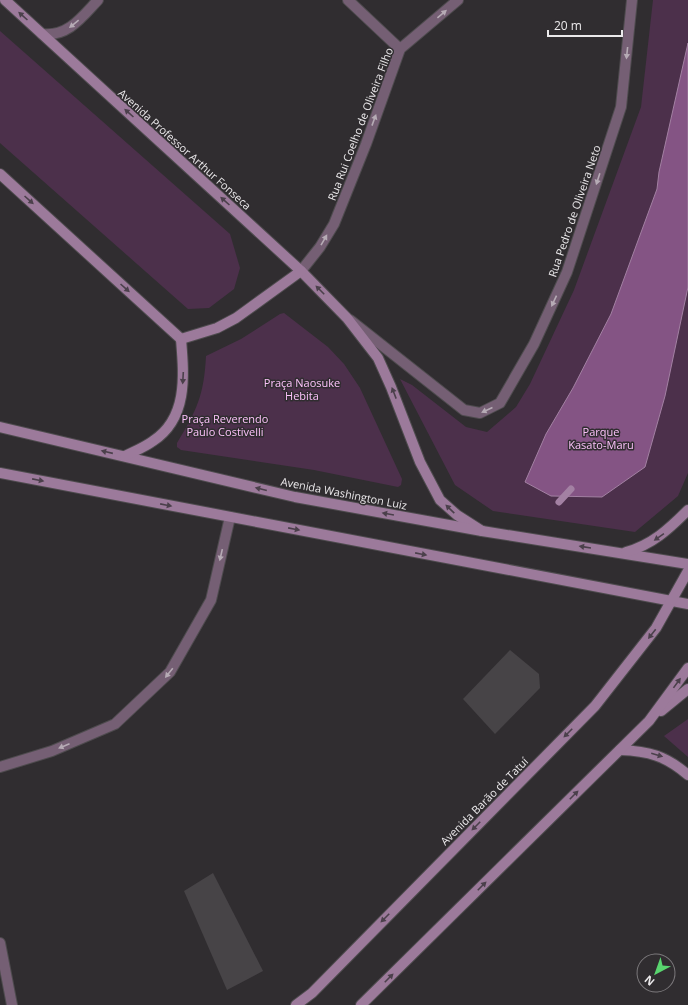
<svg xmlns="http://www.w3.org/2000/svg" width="688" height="1005" viewBox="0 0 688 1005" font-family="'Open Sans',sans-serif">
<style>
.green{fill:#4c304b}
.water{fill:#845484;stroke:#a381a3}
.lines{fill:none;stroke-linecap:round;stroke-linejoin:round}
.stream{stroke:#a381a3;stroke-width:7}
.building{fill:#474447}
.street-casing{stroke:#4e4b4e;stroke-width:12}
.secondary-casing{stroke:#4e4b4e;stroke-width:12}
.street{stroke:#755f74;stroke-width:10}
.secondary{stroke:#9c7a9b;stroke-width:10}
.oneway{fill:#b6abb5}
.oneway2{fill:#4b404b}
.labels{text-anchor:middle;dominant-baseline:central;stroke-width:3;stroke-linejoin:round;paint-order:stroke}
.street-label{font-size:11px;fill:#ebe9eb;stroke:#302d30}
.park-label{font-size:11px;fill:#fbc1f9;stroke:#302d30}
</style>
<rect width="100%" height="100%" fill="#302d30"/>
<!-- green -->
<g class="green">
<polygon points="653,0 688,0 688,473 678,496 635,532 493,511 455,485 400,379 412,385 466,427 487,432 516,407 530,384 574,290 641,107"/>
<polygon points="0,31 230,234 240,268 234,289 209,308 188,309 0,143"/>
<path d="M284,313L328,347L344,364L360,388L402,479L401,485L398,487L314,470L181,450L177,447V443C197,410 204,395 206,356L241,339L280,314Z"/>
<polygon points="688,719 688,757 664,736"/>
</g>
<!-- water -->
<polygon class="water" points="688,43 688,287 665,396 645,467 602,497 551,496 525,482 546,434 573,388 611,314 657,189 659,172"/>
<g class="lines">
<!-- stream -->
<polyline class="stream" points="559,502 571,489"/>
</g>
<!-- building -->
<g class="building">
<polygon points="510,650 539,674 540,688 495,734 463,699"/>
<polygon points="213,873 263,971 227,990 184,891"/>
</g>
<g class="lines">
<defs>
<g id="street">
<polyline points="348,0 400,49"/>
<path d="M42,34C68,37 82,17 98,0"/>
<polyline points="301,271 320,247 334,224 366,144 400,49 458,0"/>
<polyline points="350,320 464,410 480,413 500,403 534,344 567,272 621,107 632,0"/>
<polyline points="0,767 52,751 115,724 170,672 211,600 230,517"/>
<polyline points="0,943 12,1005"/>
</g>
<g id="secondary">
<polyline points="5,0 301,271 347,318 378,358 391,387 420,462 440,500 457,515 482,531"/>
<polyline points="0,174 181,339"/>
<polyline points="181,339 217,328 236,318 301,271"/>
<polyline points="0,427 295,497 482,531 688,564"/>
<path d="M125,456C135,451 145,447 153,441C188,418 184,376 181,339"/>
<polyline points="0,473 688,604"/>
<path d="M626,552C652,545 669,529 688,510"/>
<polyline points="661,711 688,689"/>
<path d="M620,750C649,751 666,756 688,775"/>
<polyline points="296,1005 312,993 595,706 656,628 688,571"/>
<polyline points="361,1005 649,721 688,668"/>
</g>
</defs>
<!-- street casing -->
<use href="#street" class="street-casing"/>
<!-- secondary casing -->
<use href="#secondary" class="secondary-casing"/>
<!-- street -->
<use href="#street" class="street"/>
<!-- secondary -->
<use href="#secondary" class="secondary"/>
</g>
<!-- one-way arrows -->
<defs><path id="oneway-solid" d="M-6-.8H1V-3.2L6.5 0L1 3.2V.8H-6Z"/></defs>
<g class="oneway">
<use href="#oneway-solid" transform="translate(442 14) rotate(-40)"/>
<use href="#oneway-solid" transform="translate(74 24) rotate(141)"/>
<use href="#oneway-solid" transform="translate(627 53) rotate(96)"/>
<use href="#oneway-solid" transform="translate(374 120) rotate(-70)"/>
<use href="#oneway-solid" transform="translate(598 179) rotate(108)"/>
<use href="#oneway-solid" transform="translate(324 240) rotate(-60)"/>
<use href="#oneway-solid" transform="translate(554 301) rotate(115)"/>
<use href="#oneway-solid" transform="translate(487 410) rotate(156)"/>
<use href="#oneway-solid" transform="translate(221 555) rotate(103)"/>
<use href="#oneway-solid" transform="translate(169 673) rotate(129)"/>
<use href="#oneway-solid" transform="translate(64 746) rotate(157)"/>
</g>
<g class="oneway2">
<use href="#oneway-solid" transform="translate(23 16) rotate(-138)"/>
<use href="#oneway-solid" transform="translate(129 113) rotate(-138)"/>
<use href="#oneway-solid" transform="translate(29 200) rotate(42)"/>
<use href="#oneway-solid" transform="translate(225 201) rotate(-138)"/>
<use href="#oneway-solid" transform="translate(125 288) rotate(42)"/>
<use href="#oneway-solid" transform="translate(320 290) rotate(-135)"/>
<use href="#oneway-solid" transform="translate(183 378) rotate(93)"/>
<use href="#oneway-solid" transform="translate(394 393) rotate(-111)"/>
<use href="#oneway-solid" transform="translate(107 452) rotate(-167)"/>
<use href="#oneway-solid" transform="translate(38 480) rotate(11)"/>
<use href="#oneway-solid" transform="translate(261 489) rotate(-166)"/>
<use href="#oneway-solid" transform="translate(166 505) rotate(11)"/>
<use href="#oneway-solid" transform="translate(450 509) rotate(-136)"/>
<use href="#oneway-solid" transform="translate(388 514) rotate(-170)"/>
<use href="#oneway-solid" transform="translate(294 529) rotate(11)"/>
<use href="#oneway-solid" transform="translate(659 537) rotate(145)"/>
<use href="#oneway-solid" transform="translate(585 547) rotate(-171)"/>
<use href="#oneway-solid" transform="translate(421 554) rotate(11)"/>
<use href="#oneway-solid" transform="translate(652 634) rotate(128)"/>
<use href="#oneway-solid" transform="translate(677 683) rotate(-54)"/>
<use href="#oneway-solid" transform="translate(568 733) rotate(135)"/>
<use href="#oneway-solid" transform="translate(657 755) rotate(16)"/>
<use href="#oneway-solid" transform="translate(574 795) rotate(-45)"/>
<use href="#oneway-solid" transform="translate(476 826) rotate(135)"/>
<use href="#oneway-solid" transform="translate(482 886) rotate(-45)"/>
<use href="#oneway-solid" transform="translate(385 918) rotate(135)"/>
<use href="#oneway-solid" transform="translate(389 978) rotate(-45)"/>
</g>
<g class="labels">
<!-- street labels -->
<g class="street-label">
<text transform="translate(360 124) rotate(-69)">Rua Rui Coelho de Oliveira Filho</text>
<text transform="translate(185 149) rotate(42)">Avenida Professor Arthur Fonseca</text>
<text transform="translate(574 211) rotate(-71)">Rua Pedro de Oliveira Neto</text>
<text transform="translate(344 493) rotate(11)">Avenida Washington Luiz</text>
<text transform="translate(484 801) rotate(-45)">Avenida Barão de Tatuí</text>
</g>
<!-- park labels -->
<g class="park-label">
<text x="302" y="382">Praça Naosuke<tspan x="302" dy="13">Hebita</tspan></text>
<text x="225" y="418">Praça Reverendo<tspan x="225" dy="13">Paulo Costivelli</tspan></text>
<text x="601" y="431">Parque<tspan x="601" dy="13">Kasato-Maru</tspan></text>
</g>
</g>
<!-- north arrow -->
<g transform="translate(656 973) rotate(221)"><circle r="19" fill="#302d30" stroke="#7b787b"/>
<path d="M0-3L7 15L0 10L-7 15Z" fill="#59d56f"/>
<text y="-6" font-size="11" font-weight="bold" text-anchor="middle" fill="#ebe9eb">N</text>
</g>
<!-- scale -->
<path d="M548 30v6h74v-6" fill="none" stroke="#ebe9eb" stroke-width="2"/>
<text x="554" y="30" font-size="12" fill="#ebe9eb" stroke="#302d30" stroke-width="3" paint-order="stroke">20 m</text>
</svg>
